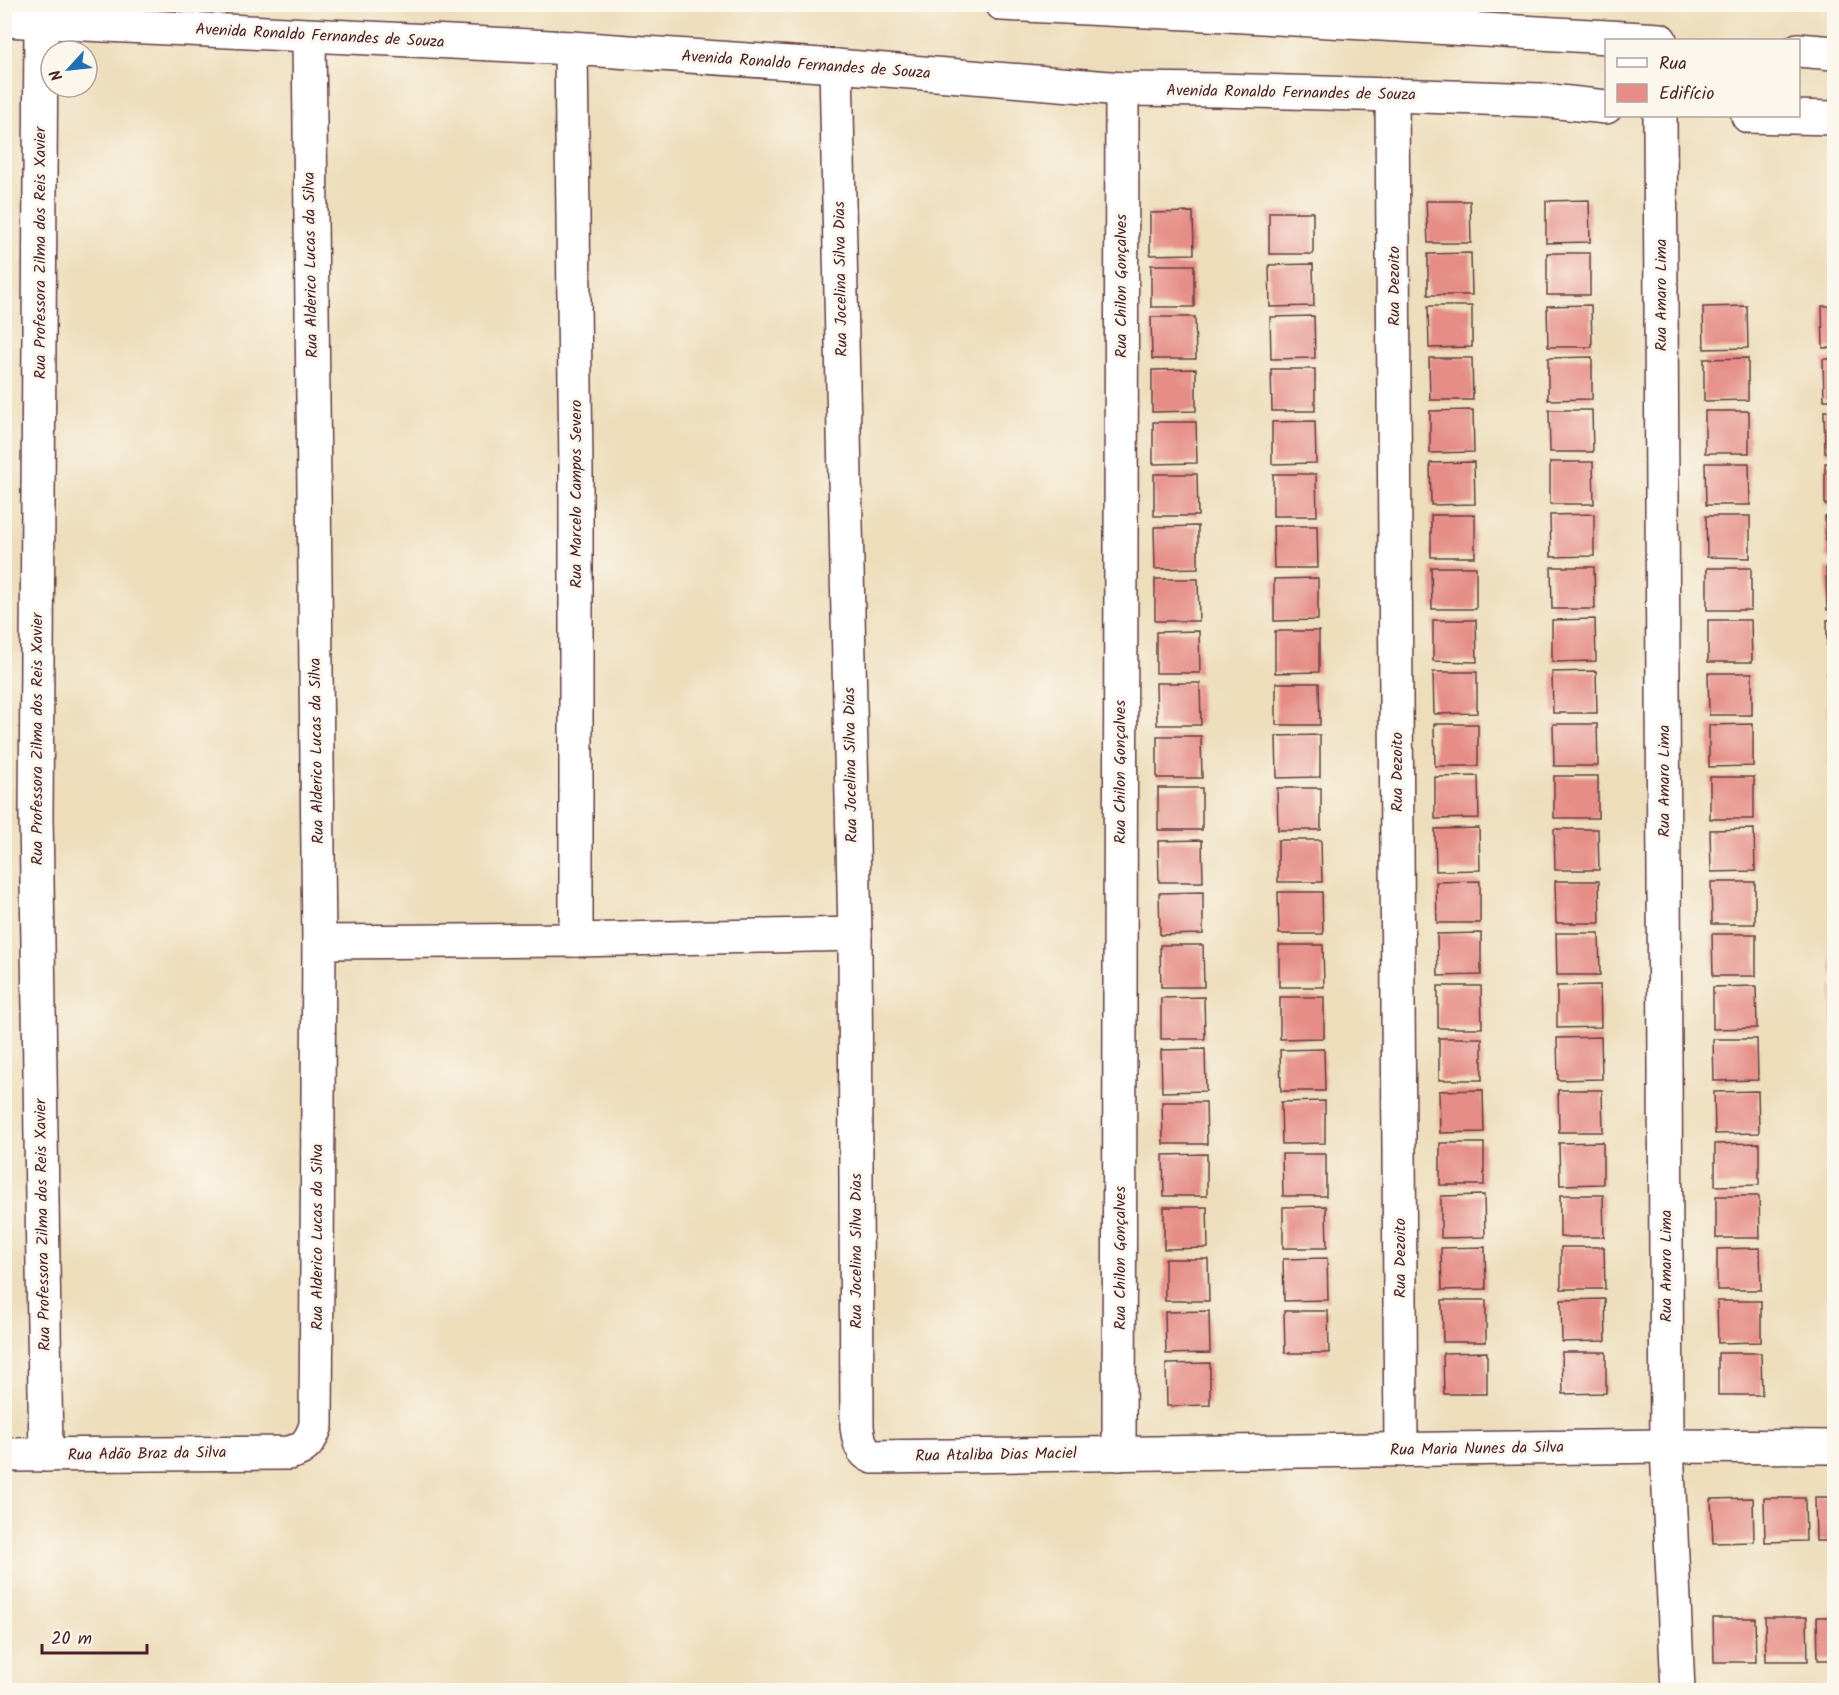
<svg xmlns="http://www.w3.org/2000/svg" width="1839" height="1695" viewBox="0 0 1839 1695" font-family="Kalam,sans-serif">
<style>
.building{fill:#e58d86}
.lines{fill:none;stroke-linecap:round;stroke-linejoin:round}
.minor-casing{stroke:#623c41;stroke-width:36}
.minor{stroke:#fff;stroke-width:33}
.labels{text-anchor:middle;dominant-baseline:central;stroke-width:6;stroke-linejoin:round;paint-order:stroke}
.street-label{font-size:16px;fill:#4a1f2b;stroke:#fbf7ec}
</style>
<rect width="100%" height="100%" fill="#fbf7ec"/>
<filter id="ink" filterUnits="userSpaceOnUse"><feTurbulence type="fractalNoise" baseFrequency=".0167" numOctaves="2"/><feDisplacementMap in="SourceGraphic" scale="12" xChannelSelector="R" yChannelSelector="G"/><feConvolveMatrix kernelMatrix="1 2 1 2 8 2 1 2 1" color-interpolation-filters="sRGB"/></filter>
<filter id="wash" filterUnits="userSpaceOnUse"><feTurbulence type="fractalNoise" baseFrequency=".008" numOctaves="4" result="noise"/><feDisplacementMap in="SourceGraphic" scale="24" xChannelSelector="R" yChannelSelector="G"/><feGaussianBlur stdDeviation="1.35" result="paint"/><feColorMatrix in="noise" values="0 0 0 0 0 0 0 0 0 0 0 0 0 0 0 0 0 1.4 0 .05"/><feComposite in="paint" operator="in"/></filter>
<g filter="url(#wash)">
<rect width="100%" height="100%" fill="#edddbb"/>
<g id="blocks">
<!-- building -->
<g class="building">
<polygon points="1589,200 1590,242 1546,243 1546,201"/>
<polygon points="1426,201 1470,201 1471,243 1428,243"/>
<polygon points="1193,212 1194,254 1150,255 1150,213"/>
<rect x="1269" y="212" width="44" height="42"/>
<polygon points="1471,253 1472,295 1428,295 1428,254"/>
<rect x="1547" y="253" width="43" height="42"/>
<polygon points="1313,264 1314,306 1270,307 1269,265"/>
<rect x="1151" y="265" width="43" height="42"/>
<polygon points="1591,305 1592,347 1548,347 1547,306"/>
<polygon points="1428,306 1472,306 1472,347 1429,348"/>
<polygon points="1747,306 1748,348 1704,349 1703,307"/>
<polygon points="1822,306 1834,306 1834,348 1823,348"/>
<polygon points="1314,316 1315,358 1271,359 1270,317"/>
<polygon points="1151,317 1195,317 1196,359 1152,359"/>
<polygon points="1592,357 1592,399 1548,400 1548,358"/>
<polygon points="1429,358 1472,358 1473,400 1430,400"/>
<polygon points="1748,358 1748,400 1704,401 1704,359"/>
<polygon points="1823,359 1834,359 1834,400 1824,400"/>
<polygon points="1196,369 1196,411 1152,412 1152,370"/>
<polygon points="1271,369 1315,369 1315,411 1272,411"/>
<polygon points="1473,410 1474,452 1430,453 1430,411"/>
<polygon points="1549,410 1592,410 1593,452 1550,452"/>
<rect x="1705" y="411" width="44" height="42"/>
<polygon points="1824,411 1834,411 1834,453 1825,453"/>
<polygon points="1315,421 1316,463 1272,464 1272,422"/>
<polygon points="1153,422 1196,422 1197,463 1153,464"/>
<polygon points="1474,462 1475,504 1431,505 1430,463"/>
<polygon points="1550,462 1593,462 1594,504 1550,504"/>
<polygon points="1705,463 1749,463 1750,505 1706,505"/>
<rect x="1825" y="463" width="9" height="42"/>
<polygon points="1154,474 1197,474 1198,516 1154,516"/>
<polygon points="1273,474 1316,474 1317,516 1273,516"/>
<polygon points="1594,514 1594,556 1551,557 1550,515"/>
<rect x="1431" y="515" width="44" height="42"/>
<polygon points="1706,516 1750,516 1750,558 1707,557"/>
<polygon points="1825,516 1834,516 1834,557 1826,558"/>
<polygon points="1198,526 1198,568 1155,569 1154,527"/>
<polygon points="1273,526 1317,526 1318,568 1274,568"/>
<polygon points="1431,567 1476,567 1476,609 1432,609"/>
<polygon points="1551,567 1594,567 1595,609 1552,609"/>
<rect x="1707" y="568" width="44" height="42"/>
<polygon points="1826,568 1834,568 1834,610 1827,610"/>
<polygon points="1318,578 1318,620 1274,621 1274,579"/>
<polygon points="1155,579 1198,579 1199,621 1155,621"/>
<polygon points="1595,619 1596,661 1552,662 1552,620"/>
<polygon points="1433,620 1476,620 1477,662 1433,661"/>
<polygon points="1708,620 1751,620 1752,662 1708,662"/>
<rect x="1827" y="620" width="7" height="42"/>
<polygon points="1199,631 1200,673 1156,673 1156,632"/>
<polygon points="1275,631 1319,631 1319,672 1275,673"/>
<polygon points="1596,671 1597,713 1553,713 1552,672"/>
<polygon points="1433,672 1477,672 1477,713 1434,714"/>
<polygon points="1708,673 1752,673 1752,715 1709,715"/>
<polygon points="1827,673 1834,673 1834,715 1828,715"/>
<polygon points="1156,683 1200,683 1201,725 1157,725"/>
<polygon points="1276,683 1319,683 1320,725 1276,725"/>
<polygon points="1434,724 1478,724 1478,766 1435,766"/>
<polygon points="1553,724 1597,724 1598,766 1554,766"/>
<polygon points="1753,724 1753,766 1709,767 1709,725"/>
<polygon points="1828,725 1834,725 1834,766 1829,766"/>
<polygon points="1320,735 1320,777 1277,778 1276,736"/>
<polygon points="1157,736 1201,736 1202,778 1157,778"/>
<polygon points="1478,776 1479,818 1435,819 1435,777"/>
<rect x="1554" y="776" width="44" height="42"/>
<rect x="1710" y="777" width="44" height="42"/>
<polygon points="1829,777 1834,777 1834,819 1830,819"/>
<rect x="1158" y="788" width="44" height="42"/>
<polygon points="1277,788 1321,788 1321,830 1278,830"/>
<polygon points="1479,828 1480,870 1436,871 1435,829"/>
<polygon points="1554,829 1598,829 1599,870 1555,870"/>
<polygon points="1754,829 1755,871 1711,872 1710,830"/>
<rect x="1830" y="829" width="4" height="42"/>
<polygon points="1202,840 1203,882 1159,882 1158,841"/>
<polygon points="1278,840 1321,840 1322,882 1278,882"/>
<polygon points="1480,881 1480,923 1437,923 1436,882"/>
<polygon points="1555,881 1599,881 1600,923 1556,923"/>
<polygon points="1711,882 1755,882 1755,924 1712,924"/>
<polygon points="1830,882 1834,882 1834,924 1831,924"/>
<polygon points="1203,892 1203,934 1160,935 1159,893"/>
<polygon points="1278,892 1322,892 1323,934 1279,934"/>
<polygon points="1481,933 1481,975 1438,976 1437,934"/>
<polygon points="1556,933 1599,933 1600,975 1557,975"/>
<polygon points="1712,934 1756,934 1756,976 1713,976"/>
<polygon points="1831,934 1834,934 1834,976 1832,976"/>
<polygon points="1160,945 1203,945 1204,987 1161,987"/>
<polygon points="1279,945 1323,945 1324,987 1279,987"/>
<polygon points="1600,985 1601,1027 1557,1028 1557,986"/>
<polygon points="1438,986 1481,986 1482,1028 1438,1028"/>
<polygon points="1756,986 1757,1028 1713,1029 1713,987"/>
<rect x="1832" y="986" width="2" height="42"/>
<polygon points="1204,997 1205,1039 1161,1039 1161,998"/>
<polygon points="1280,997 1324,997 1324,1038 1280,1039"/>
<polygon points="1601,1037 1602,1079 1558,1080 1557,1038"/>
<rect x="1439" y="1038" width="43" height="42"/>
<polygon points="1713,1039 1757,1039 1758,1080 1714,1081"/>
<polygon points="1205,1049 1206,1091 1162,1092 1161,1050"/>
<polygon points="1324,1049 1325,1091 1281,1091 1280,1050"/>
<polygon points="1483,1090 1484,1132 1440,1133 1439,1091"/>
<polygon points="1558,1090 1602,1090 1603,1132 1559,1132"/>
<polygon points="1758,1091 1759,1133 1715,1134 1714,1092"/>
<polygon points="1325,1101 1325,1143 1282,1144 1281,1102"/>
<polygon points="1162,1102 1206,1102 1207,1144 1163,1144"/>
<polygon points="1603,1142 1603,1184 1560,1185 1559,1143"/>
<rect x="1440" y="1143" width="44" height="42"/>
<polygon points="1759,1143 1759,1185 1715,1186 1715,1144"/>
<polygon points="1207,1154 1207,1196 1164,1196 1163,1155"/>
<polygon points="1282,1154 1326,1154 1326,1196 1283,1196"/>
<polygon points="1484,1195 1485,1237 1441,1238 1441,1196"/>
<polygon points="1560,1195 1603,1195 1604,1237 1560,1237"/>
<polygon points="1716,1196 1759,1196 1760,1238 1716,1238"/>
<polygon points="1326,1206 1327,1248 1283,1248 1283,1207"/>
<polygon points="1164,1207 1207,1207 1208,1248 1164,1249"/>
<polygon points="1485,1247 1486,1289 1442,1290 1441,1248"/>
<polygon points="1561,1247 1604,1247 1605,1289 1561,1289"/>
<polygon points="1760,1248 1761,1290 1717,1290 1717,1249"/>
<polygon points="1327,1258 1328,1300 1284,1301 1283,1259"/>
<polygon points="1165,1259 1208,1259 1209,1301 1165,1301"/>
<polygon points="1605,1299 1606,1341 1562,1342 1561,1300"/>
<polygon points="1442,1300 1486,1300 1486,1342 1443,1342"/>
<polygon points="1717,1301 1761,1301 1761,1342 1718,1343"/>
<polygon points="1209,1311 1210,1353 1166,1354 1165,1312"/>
<polygon points="1284,1311 1328,1311 1329,1353 1285,1353"/>
<polygon points="1487,1352 1487,1394 1444,1394 1443,1353"/>
<polygon points="1562,1352 1606,1352 1606,1393 1563,1394"/>
<polygon points="1718,1353 1761,1353 1762,1395 1718,1395"/>
<polygon points="1210,1363 1210,1405 1167,1406 1166,1364"/>
<polygon points="1815,1497 1834,1497 1834,1541 1816,1541"/>
<polygon points="1753,1498 1754,1542 1713,1543 1711,1499"/>
<polygon points="1764,1498 1805,1498 1806,1541 1765,1542"/>
<polygon points="1765,1617 1807,1617 1808,1661 1766,1661"/>
<polygon points="1817,1617 1834,1617 1834,1660 1818,1660"/>
<polygon points="1713,1618 1755,1618 1756,1662 1714,1662"/>
</g>
</g>
</g>
<g filter="url(#ink)">
<use href="#blocks" fill-opacity="0" stroke="#623c41" stroke-width="1.5"/>
<g class="lines">
<defs>
<g id="minor">
<polyline points="1002,4 1208,14 1660,40"/>
<polyline points="4,20 571,48 836,66 1122,89 1217,90 1392,95 1541,100 1606,107"/>
<polyline points="41,22 36,816 46,1455"/>
<polyline points="571,48 576,469 576,940"/>
<polyline points="1798,50 1834,53"/>
<path d="M836,66L855,934L857,1427C859,1440 860,1452 873,1457L1667,1446L1834,1447"/>
<polyline points="1392,95 1401,1450"/>
<polyline points="1660,116 1667,1446 1678,1690"/>
<polyline points="1748,116 1834,118"/>
<polyline points="319,942 576,940 855,934"/>
<polyline points="1119,1454 1122,89"/>
<path d="M4,1455L289,1453C306,1449 311,1440 316,1425L319,942L309,36"/>
</g>
</defs>
<!-- minor casing -->
<use href="#minor" class="minor-casing"/>
<!-- minor -->
<use href="#minor" class="minor"/>
</g>
</g>
<g class="labels">
<!-- street labels -->
<g class="street-label">
<text transform="translate(320 36) rotate(3)">Avenida Ronaldo Fernandes de Souza</text>
<text transform="translate(806 65) rotate(4)">Avenida Ronaldo Fernandes de Souza</text>
<text transform="translate(1291 93) rotate(1)">Avenida Ronaldo Fernandes de Souza</text>
<text transform="translate(40 253) rotate(-90)">Rua Professora Zilma dos Reis Xavier</text>
<text transform="translate(311 265) rotate(-91)">Rua Alderico Lucas da Silva</text>
<text transform="translate(841 279) rotate(-91)">Rua Jocelina Silva Dias</text>
<text transform="translate(1121 286) rotate(-90)">Rua Chilon Gonçalves</text>
<text transform="translate(1394 286) rotate(-90)">Rua Dezoito</text>
<text transform="translate(1661 295) rotate(-90)">Rua Amaro Lima</text>
<text transform="translate(576 494) rotate(-90)">Rua Marcelo Campos Severo</text>
<text transform="translate(37 739) rotate(-90)">Rua Professora Zilma dos Reis Xavier</text>
<text transform="translate(317 751) rotate(-91)">Rua Alderico Lucas da Silva</text>
<text transform="translate(851 765) rotate(-91)">Rua Jocelina Silva Dias</text>
<text transform="translate(1120 772) rotate(-90)">Rua Chilon Gonçalves</text>
<text transform="translate(1397 772) rotate(-90)">Rua Dezoito</text>
<text transform="translate(1664 781) rotate(-90)">Rua Amaro Lima</text>
<text transform="translate(43 1225) rotate(-91)">Rua Professora Zilma dos Reis Xavier</text>
<text transform="translate(317 1237) rotate(-90)">Rua Alderico Lucas da Silva</text>
<text transform="translate(856 1251) rotate(-90)">Rua Jocelina Silva Dias</text>
<text transform="translate(1120 1258) rotate(-90)">Rua Chilon Gonçalves</text>
<text transform="translate(1400 1258) rotate(-90)">Rua Dezoito</text>
<text transform="translate(1666 1266) rotate(-90)">Rua Amaro Lima</text>
<text transform="translate(1477 1449) rotate(-1)">Rua Maria Nunes da Silva</text>
<text transform="translate(147 1454) rotate(-1)">Rua Adão Braz da Silva</text>
<text transform="translate(996 1455) rotate(-1)">Rua Ataliba Dias Maciel</text>
</g>
</g>
<!-- margin -->
<rect width="1839" height="1695" fill="none" stroke="#fbf7ec" stroke-width="24"/>
<!-- legend -->
<rect x="1605" y="39" width="195" height="78" fill="#fbf7ec" stroke="#b4a19f" stroke-width="1.5"/>
<rect x="1617" y="58" width="30" height="9" fill="#ffffff" stroke="#b4a19f" stroke-width="1.5"/>
<text x="1659" y="69" font-size="18" fill="#4a1f2b">Rua</text>
<rect x="1617" y="84" width="30" height="18" fill="#e58d86" stroke="#b4a19f" stroke-width="1.5"/>
<text x="1659" y="99" font-size="18" fill="#4a1f2b">Edifício</text>
<!-- north arrow -->
<g transform="translate(69 69) rotate(243)"><circle r="28" fill="#fbf7ec" stroke="#b4a19f" stroke-width="1.5"/>
<path d="M0-4.5L10 22L0 15L-10 22Z" fill="#1f6fb2"/>
<text y="-9" font-size="16" font-weight="bold" text-anchor="middle" fill="#4a1f2b">N</text>
</g>
<!-- scale -->
<path d="M42 1644v9h105v-9" fill="none" stroke="#4a1f2b" stroke-width="3"/>
<text x="51" y="1644" font-size="18" fill="#4a1f2b" stroke="#fbf7ec" stroke-width="4.5" paint-order="stroke">20 m</text>
</svg>
